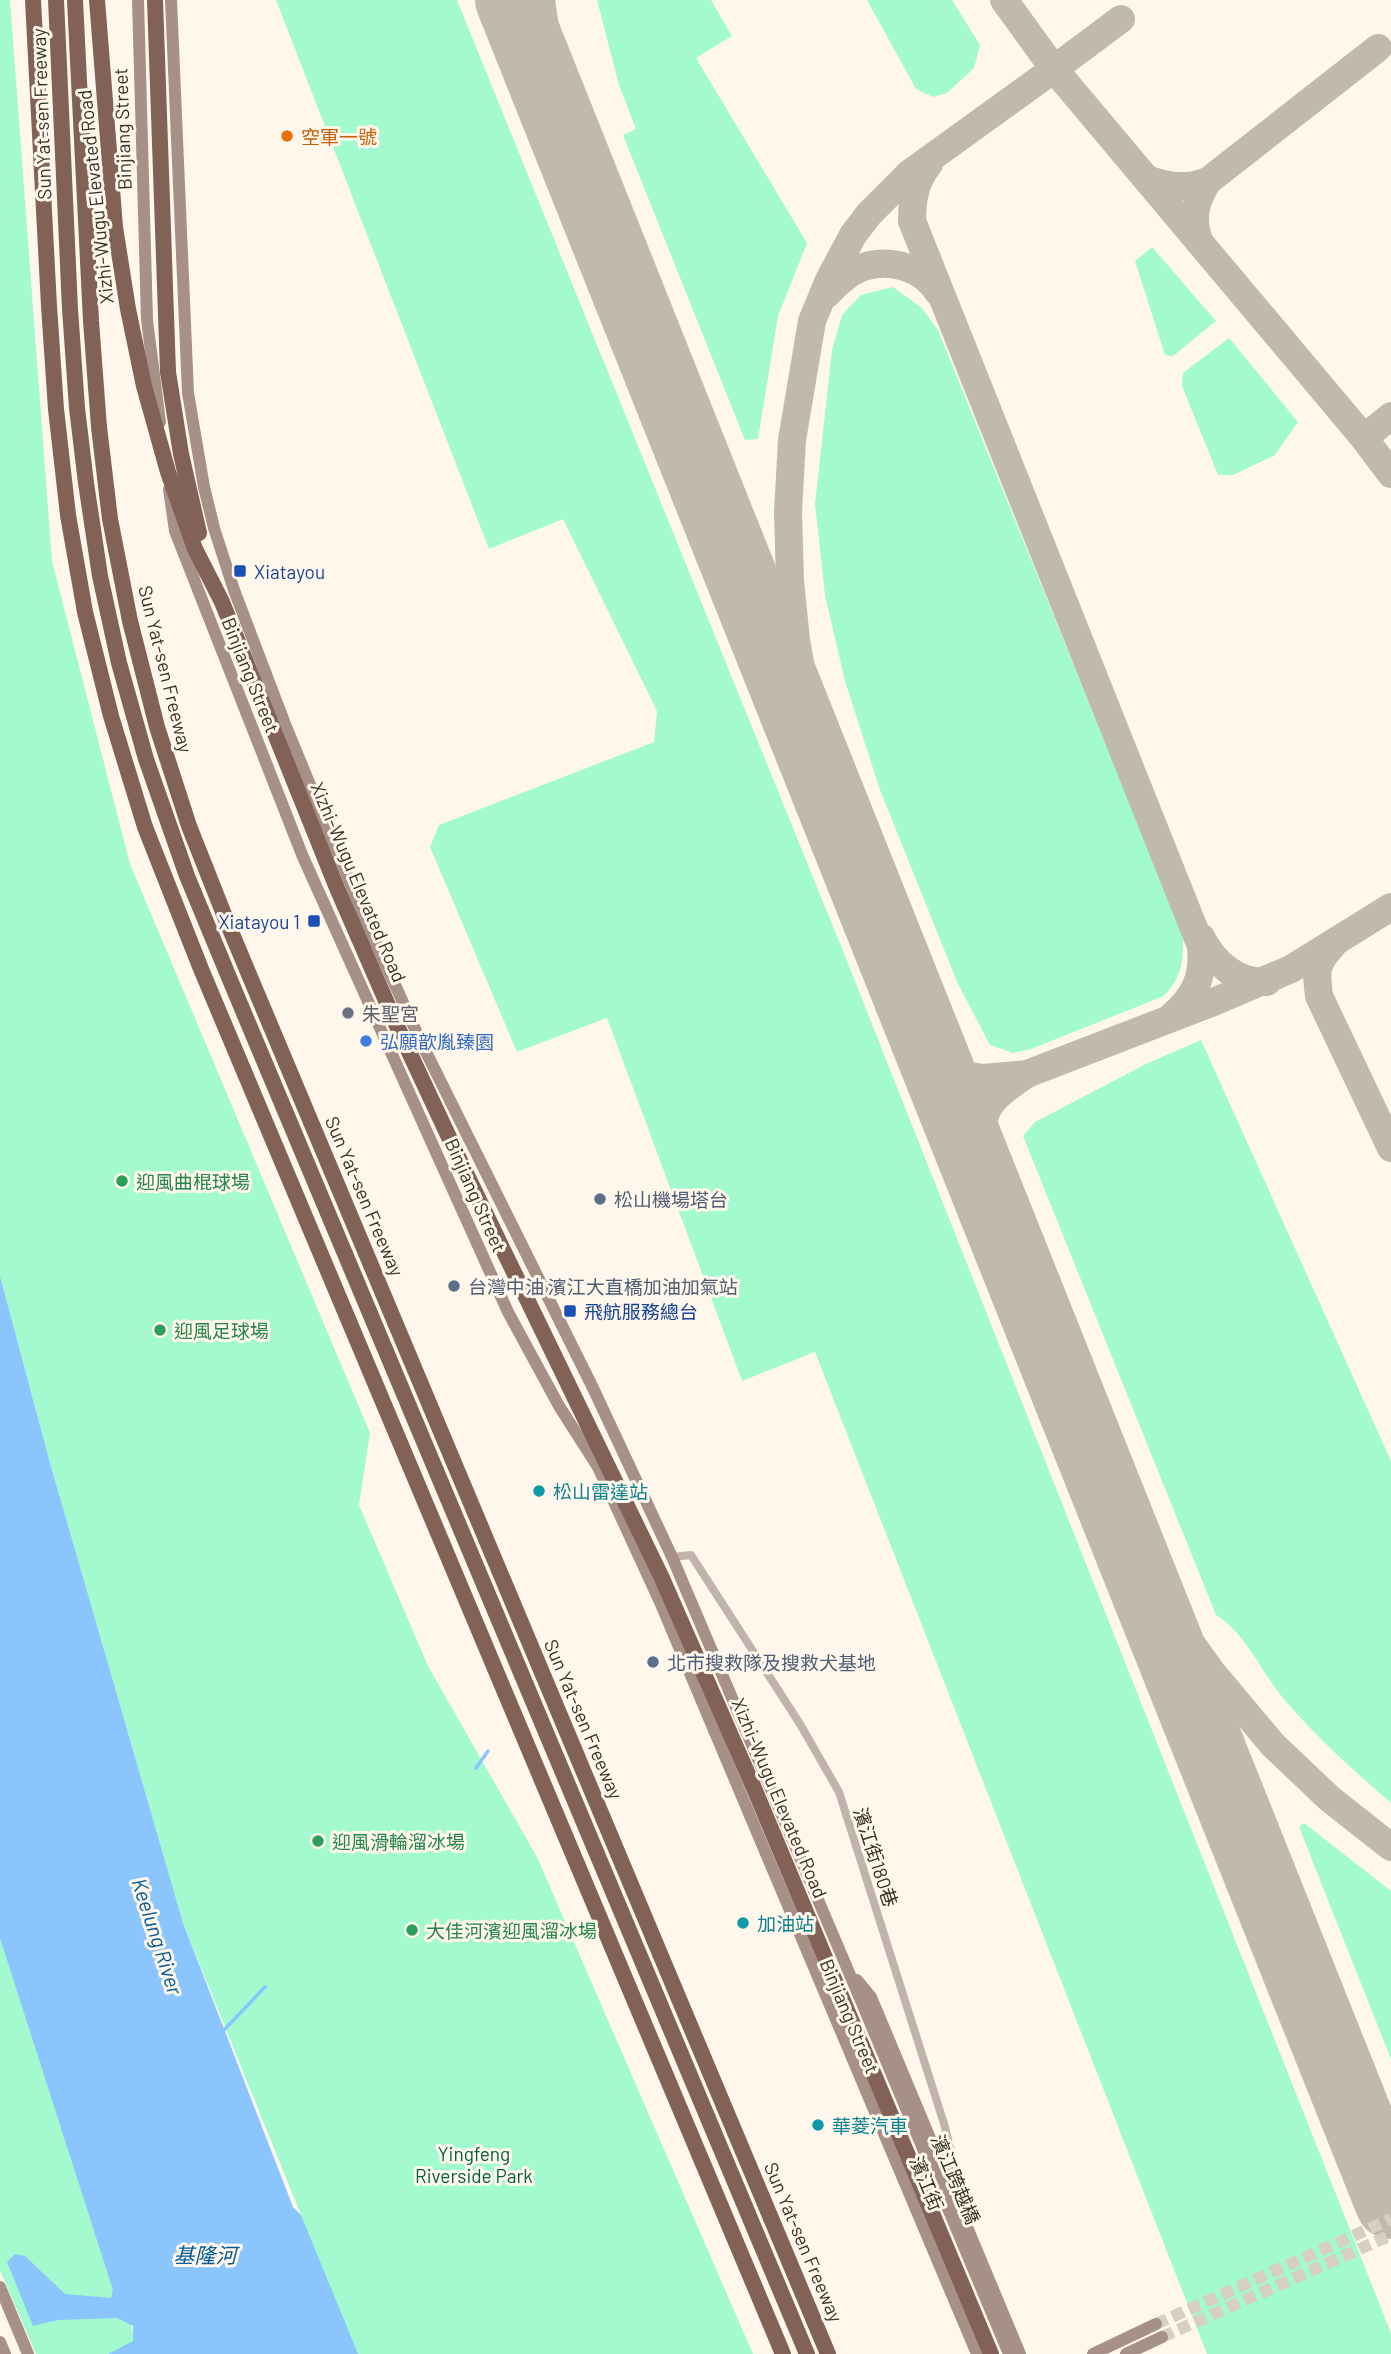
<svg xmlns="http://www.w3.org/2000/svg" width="1391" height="2354" viewBox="0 0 1391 2354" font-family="Barlow,'Noto Sans TC',sans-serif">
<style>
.green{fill:#a2face}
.water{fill:#8ac5fe}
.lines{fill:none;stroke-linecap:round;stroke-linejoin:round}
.stream{stroke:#8ac5fe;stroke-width:3.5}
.taxiway{stroke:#c0b9ad;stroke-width:28}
.runway{stroke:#c0b9ad;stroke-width:72}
.secondary-tunnel{stroke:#d7cfc3;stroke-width:12;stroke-dasharray:12 6;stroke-linecap:butt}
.street{stroke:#c2b2ac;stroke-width:8}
.secondary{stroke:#a79087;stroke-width:12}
.highway{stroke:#826256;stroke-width:16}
.highway-bridge{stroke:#826256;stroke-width:16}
.food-dot{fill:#e8710a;stroke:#fff7eb;stroke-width:2.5}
.transit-dot{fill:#1a4fb4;stroke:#fff7eb;stroke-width:2.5}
.worship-dot{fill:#6b7280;stroke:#fff7eb;stroke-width:2.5}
.shop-dot{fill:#3f7fe0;stroke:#fff7eb;stroke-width:2.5}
.leisure-dot{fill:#2e9e5b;stroke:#fff7eb;stroke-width:2.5}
.service-dot{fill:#5c6f8a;stroke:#fff7eb;stroke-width:2.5}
.culture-dot{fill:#0f9aa8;stroke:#fff7eb;stroke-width:2.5}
.labels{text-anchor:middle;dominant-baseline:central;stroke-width:6;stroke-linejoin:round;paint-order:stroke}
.street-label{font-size:19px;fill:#373024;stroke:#fff7eb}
.food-label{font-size:19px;fill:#c56008;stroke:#fff7eb;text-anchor:start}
.transit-label{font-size:19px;fill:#164399;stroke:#fff7eb;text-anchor:start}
.worship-label{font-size:19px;fill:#5b616d;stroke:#fff7eb;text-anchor:start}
.shop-label{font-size:19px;fill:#366cbe;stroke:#fff7eb;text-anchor:start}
.leisure-label{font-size:19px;fill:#27864d;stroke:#fff7eb;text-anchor:start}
.service-label{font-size:19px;fill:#4e5e75;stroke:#fff7eb;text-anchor:start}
.culture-label{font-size:19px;fill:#0d838f;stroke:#fff7eb;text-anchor:start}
.park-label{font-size:19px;fill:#025f3f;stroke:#fff7eb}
.water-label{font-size:21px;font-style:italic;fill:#005a9a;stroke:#fff7eb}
</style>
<rect width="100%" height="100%" fill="#fff7eb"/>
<!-- green -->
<g class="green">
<polygon points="0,0 10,0 52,561 130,864 370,1433 359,1505 428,1666 537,1857 753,2354 353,2354 301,2215 183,1923 50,1463 0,1276"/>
<polygon points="276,0 457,0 845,956 1391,2333 1391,2354 1207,2354 815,1352 742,1381 607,1018 517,1052 430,847 439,825 654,742 657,711 563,519 489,549"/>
<polygon points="597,0 711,0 732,36 696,58 807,243 778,316 758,439 745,440 623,135 636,129 619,85"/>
<polygon points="867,0 952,0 980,45 974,68 947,93 933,97 916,89"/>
<polygon points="1152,247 1216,321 1173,356 1165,355 1135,261"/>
<path d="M893,287L922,308L938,330L1183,935C1183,962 1183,975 1164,996L1031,1049L1013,1053L990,1045L958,984L880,790L845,681L825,595L815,504L832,350L842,315L861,295Z"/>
<polygon points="1229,338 1298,422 1275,455 1233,475 1218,475 1182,386 1183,373"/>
<path d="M1201,1040L1391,1461V1803C1353,1770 1315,1736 1283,1698C1261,1671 1246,1634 1216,1615L1023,1136L1035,1122L1146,1064Z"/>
<polygon points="1304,1823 1391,1891 1391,2059 1299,1827"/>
<polygon points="0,1929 140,2354 36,2354 0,2270"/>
</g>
<!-- water -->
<polygon class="water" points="0,1276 50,1463 183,1923 293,2207 301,2215 358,2354 108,2354 133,2341 133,2326 117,2318 58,2320 33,2326 7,2262 15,2254 25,2256 65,2294 111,2298 113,2290 0,1938"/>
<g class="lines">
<!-- stream -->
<g class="stream">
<polyline points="476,1768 488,1751"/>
<polyline points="223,2031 265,1987"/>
</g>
<!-- taxiway -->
<g class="taxiway">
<polyline points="541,0 550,63 570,147"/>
<polyline points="1004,0 1054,69 1364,438 1391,474"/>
<polyline points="1121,19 1054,69 910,173 869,214 853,235 829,280 812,321 792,440 788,512 790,581 796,640 806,698 819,755 834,811 951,1067 964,1075 983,1078 1027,1074 1211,1003 1291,969 1391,907"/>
<path d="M929,164C915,182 912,199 912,221L1201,946C1204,977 1195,996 1172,1016"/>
<path d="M1147,179C1168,187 1187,189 1208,181C1194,203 1191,220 1200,243"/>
<polyline points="1208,181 1378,48"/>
<path d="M827,294C837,283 849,272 863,267C891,258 923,268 938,292"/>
<polyline points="1364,438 1391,416"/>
<path d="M1201,937C1214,963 1237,983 1267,982"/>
<path d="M1333,945C1315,964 1316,970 1319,996L1391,1148"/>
<path d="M1024,1076C992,1098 983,1105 978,1146L1110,1500L1171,1615L1211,1671L1273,1745L1330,1799L1391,1847"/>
</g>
<!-- runway -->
<polyline class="runway" points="511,0 1391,2203"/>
<!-- secondary-tunnel -->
<g class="secondary-tunnel">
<polyline points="1156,2324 1391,2219"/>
<polyline points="1162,2337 1391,2235"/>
</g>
<!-- street -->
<polyline class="street" points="672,1557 691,1555 800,1724 839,1792 945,2127 965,2212"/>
<!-- secondary -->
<g class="secondary">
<polyline points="138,0 147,320 160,422"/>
<polyline points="171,0 188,393 204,487 214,528 234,590 285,724 366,921 420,1040 593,1388 672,1557 859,1996 1009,2354"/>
<polyline points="169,489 175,531 303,857 508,1312 559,1406 598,1467 660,1602 977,2354"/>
<polyline points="857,1980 871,1997 1020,2354"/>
<polyline points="0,2287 28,2354"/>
<polyline points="0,2342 5,2354"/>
<polyline points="1093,2354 1156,2324"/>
<polyline points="1126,2354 1162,2337"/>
</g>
<!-- highway -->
<polyline class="highway" points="155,0 168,372"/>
<!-- highway-bridge -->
<g class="highway-bridge">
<polyline points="33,0 49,306 56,409 68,515 85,612 111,716 145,827 201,969 783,2354"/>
<polyline points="56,0 70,309 77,408 86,483 100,576 119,663 146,759 187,876 233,987 807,2354"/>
<polyline points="75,0 91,321 99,427 110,519 130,621 157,727 189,826 227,922 828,2354"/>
<polyline points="97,0 115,227 128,309 144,386 168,472 195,549 222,602 337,888 397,1026 462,1165 661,1576 754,1788 991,2354"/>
<polyline points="168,372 181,454 199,533"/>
</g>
</g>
<!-- markers -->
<circle class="food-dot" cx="287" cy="136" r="7"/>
<g class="transit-dot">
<rect x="233" y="564" width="14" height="14" rx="3.5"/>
<rect x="307" y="914" width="14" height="14" rx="3.5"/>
<rect x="563" y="1304" width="14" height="14" rx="3.5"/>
</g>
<circle class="worship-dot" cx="348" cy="1013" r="7"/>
<circle class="shop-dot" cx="366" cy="1041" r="7"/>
<g class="leisure-dot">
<circle cx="122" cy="1181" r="7"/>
<circle cx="160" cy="1330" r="7"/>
<circle cx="318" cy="1841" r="7"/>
<circle cx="412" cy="1930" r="7"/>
</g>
<g class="service-dot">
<circle cx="600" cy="1199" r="7"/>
<circle cx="454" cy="1286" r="7"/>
<circle cx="653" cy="1662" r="7"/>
</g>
<g class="culture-dot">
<circle cx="539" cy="1491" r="7"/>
<circle cx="743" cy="1923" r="7"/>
<circle cx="818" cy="2125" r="7"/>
</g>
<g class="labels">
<!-- street labels -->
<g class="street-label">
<text transform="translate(41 114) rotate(-92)">Sun Yat-sen Freeway</text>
<text transform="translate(122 129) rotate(-92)">Binjiang Street</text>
<text transform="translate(95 197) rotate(-96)">Xizhi-Wugu Elevated Road</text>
<text transform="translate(166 669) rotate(76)">Sun Yat-sen Freeway</text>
<text transform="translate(251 675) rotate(68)">Binjiang Street</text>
<text transform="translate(359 882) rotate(67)">Xizhi-Wugu Elevated Road</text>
<text transform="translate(476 1195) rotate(66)">Binjiang Street</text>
<text transform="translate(365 1196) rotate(67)">Sun Yat-sen Freeway</text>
<text transform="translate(584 1719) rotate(67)">Sun Yat-sen Freeway</text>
<text transform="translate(780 1798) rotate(67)">Xizhi-Wugu Elevated Road</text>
<text transform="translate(876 1857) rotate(72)">濱江街180巷</text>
<text transform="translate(850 2016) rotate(67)">Binjiang Street</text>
<text transform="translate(956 2179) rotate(67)">濱江跨越橋</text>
<text transform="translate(927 2183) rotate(67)">濱江街</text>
<text transform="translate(804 2242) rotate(67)">Sun Yat-sen Freeway</text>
</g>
<!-- food labels -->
<g class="food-label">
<text x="301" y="136">空軍一號</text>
</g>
<!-- transit labels -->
<g class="transit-label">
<text x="254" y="571">Xiatayou</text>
<text x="300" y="921" text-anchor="end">Xiatayou 1</text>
<text x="584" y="1311">飛航服務總台</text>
</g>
<!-- worship labels -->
<g class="worship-label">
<text x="362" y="1013">朱聖宮</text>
</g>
<!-- shop labels -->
<g class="shop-label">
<text x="380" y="1041">弘願歆胤臻園</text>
</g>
<!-- leisure labels -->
<g class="leisure-label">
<text x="136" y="1181">迎風曲棍球場</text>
<text x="174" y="1330">迎風足球場</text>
<text x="332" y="1841">迎風滑輪溜冰場</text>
<text x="426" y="1930">大佳河濱迎風溜冰場</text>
</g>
<!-- service labels -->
<g class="service-label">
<text x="614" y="1199">松山機場塔台</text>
<text x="468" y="1286">台灣中油 濱江大直橋加油加氣站</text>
<text x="667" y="1662">北市搜救隊及搜救犬基地</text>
</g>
<!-- culture labels -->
<g class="culture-label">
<text x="553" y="1491">松山雷達站</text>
<text x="757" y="1923">加油站</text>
<text x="832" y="2125">華菱汽車</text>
</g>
<!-- park labels -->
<g class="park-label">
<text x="474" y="2153">Yingfeng<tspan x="474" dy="22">Riverside Park</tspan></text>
</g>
<!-- water labels -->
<g class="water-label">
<text transform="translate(158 1936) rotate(72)">Keelung River</text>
<text x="205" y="2254">基隆河</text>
</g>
</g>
</svg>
